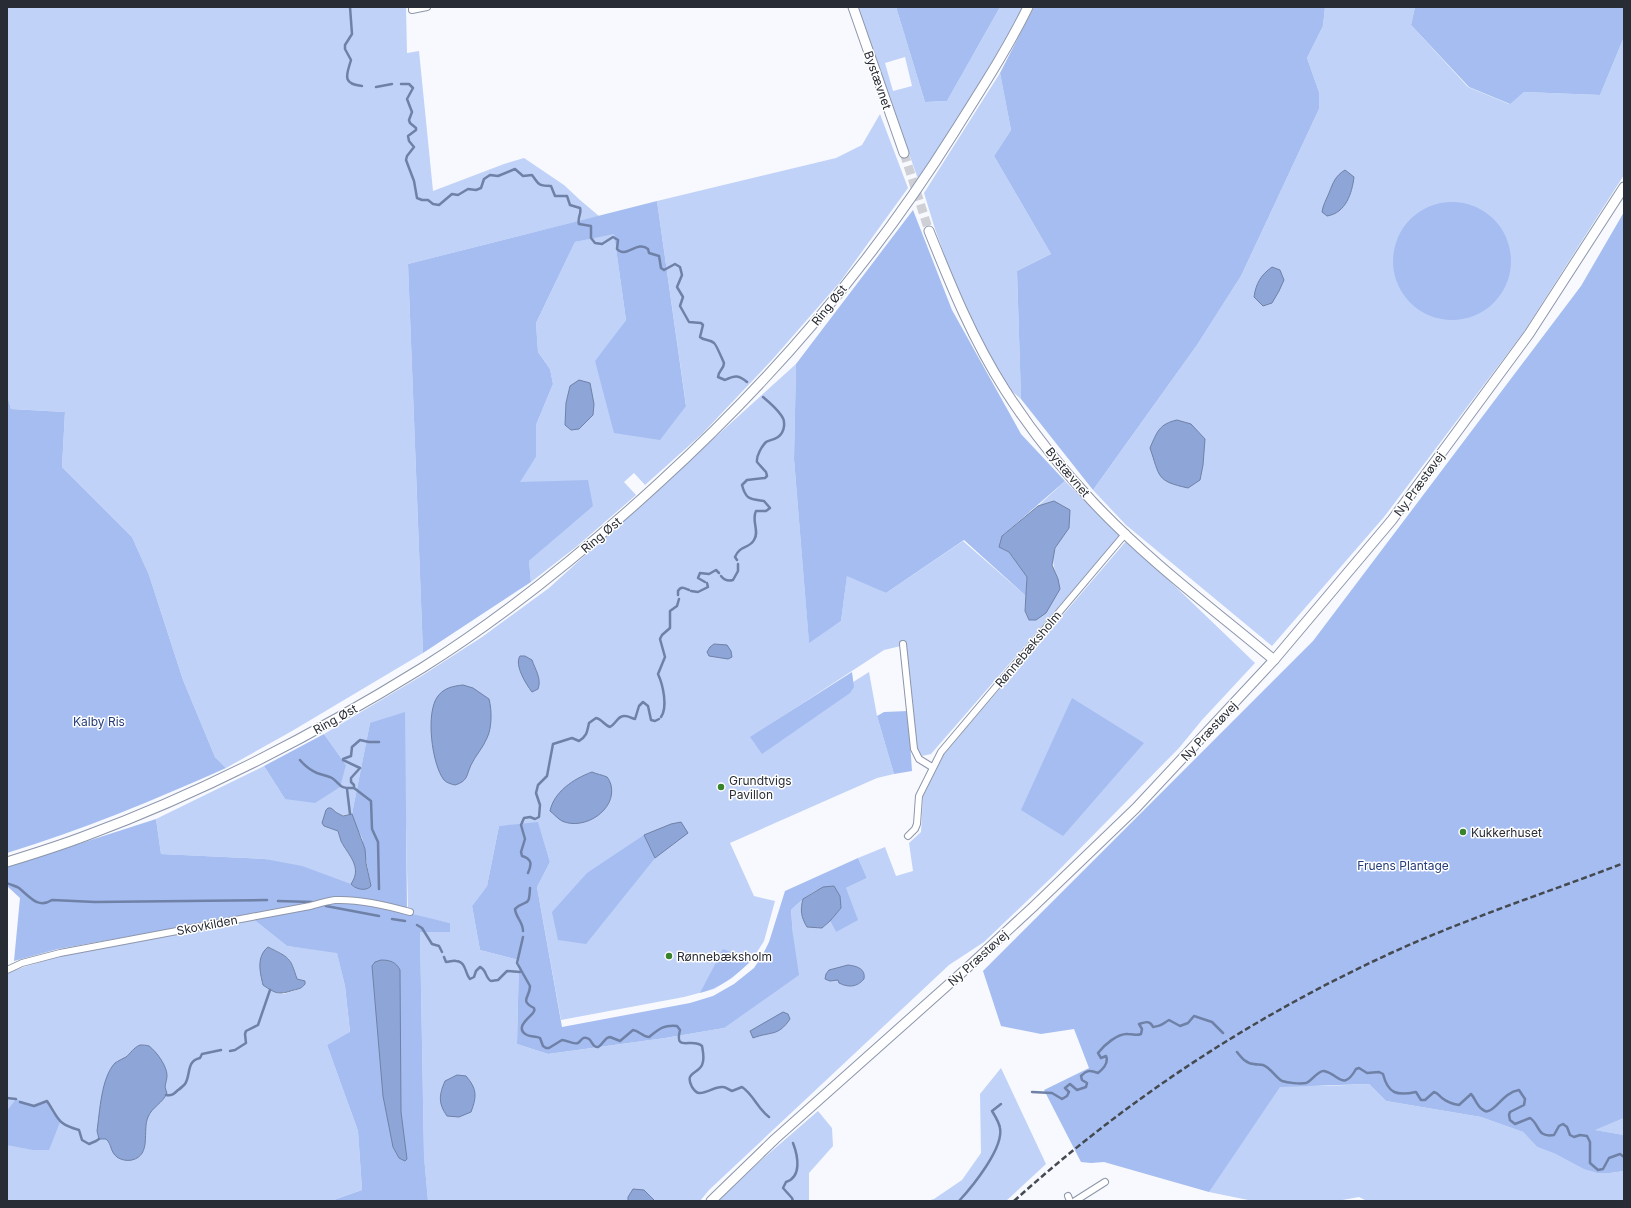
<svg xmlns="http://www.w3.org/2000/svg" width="1631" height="1208" viewBox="0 0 1631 1208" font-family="Inter,sans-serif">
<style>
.green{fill:#c0d2f8;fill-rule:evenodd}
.forest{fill:#a5bdf0}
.water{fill:#8ea5d7;stroke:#6f81a6}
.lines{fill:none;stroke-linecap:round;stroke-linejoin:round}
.stream{stroke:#6f81a6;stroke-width:2.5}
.secondary-tunnel{stroke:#ced0d6;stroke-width:9;stroke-dasharray:9 4.5;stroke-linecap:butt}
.street-casing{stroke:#8d96aa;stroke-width:8}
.secondary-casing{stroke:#8d96aa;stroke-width:11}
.street{stroke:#fff;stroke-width:6}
.secondary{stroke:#fff;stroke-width:9}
.rail{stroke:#454950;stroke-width:2.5;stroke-dasharray:6 3;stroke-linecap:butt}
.poi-dot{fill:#38832b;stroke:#fff;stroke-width:1.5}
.labels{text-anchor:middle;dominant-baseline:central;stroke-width:3;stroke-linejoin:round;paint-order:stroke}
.street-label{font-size:12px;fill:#282c34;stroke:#fff}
.park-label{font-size:12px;fill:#233b78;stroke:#fff}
.poi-label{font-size:12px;fill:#282c34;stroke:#fff;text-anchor:start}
</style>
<rect width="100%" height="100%" fill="#f7f9fe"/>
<!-- green -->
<g class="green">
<polygon points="7,7 406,7 407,53 419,51 433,191 504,164 524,158 564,185 580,200 599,216 408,264 423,653 292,731 226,768 215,757 183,680 149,575 132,537 62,467 65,412 11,409 7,395"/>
<path d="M857,7H896L925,102L947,101L1000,7H1025L961,113L918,179ZM905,57L912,86L893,91L885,63Z"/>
<polygon points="1325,7 1415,7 1411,25 1468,87 1509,104 1524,92 1600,95 1624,37 1624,175 1523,333 1384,517 1272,646 1126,525 1093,490 1197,345 1241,276 1319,109 1319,92 1307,58 1323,26"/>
<polygon points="1000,73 1011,130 994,156 1051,254 1017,271 1021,399 1007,387 961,301 935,229 924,193"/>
<polygon points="880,114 908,188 840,282 771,361 702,434 645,485 634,473 624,482 636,495 576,547 531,582 529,561 593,505 519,482 536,457 536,425 553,384 550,369 538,352 536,323 575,242 614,233 626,320 595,362 686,405 657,201 836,158 862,145"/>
<path d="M796,364L794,459L809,642L841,621L847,575L886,593L963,541L1026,596L1025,612L1029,620L1058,579C1048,554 1054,548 1069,528L1054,501L1038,506L1065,481L1120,536L931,754L922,756L917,748L905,645L884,650L751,737L755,744L869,672L877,716L894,774L877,778L730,843L754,896L775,901L764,941L752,960L732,978L714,989L684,997L561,1020L537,887L550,862L538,823L499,826L487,886L472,906L480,950L519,960L517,1044L548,1054L665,1038L724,1028L793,935L791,910L803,899C800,910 801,917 807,927L822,928L830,921L836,932L846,888L867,878L858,858L885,847L896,876L913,871L909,843L921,832L923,796L944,754L1127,540L1255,663L1202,720L1179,748L1053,876L984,942L949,965L709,1190L700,1201H428L424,1156L420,932H450V923L408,914L406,823L370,723L352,814C345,814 340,818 335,810L324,826L338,831C339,834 340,838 341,841C348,855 363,867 351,884L265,859L161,854L156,819L264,766L285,799L346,765L324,734L423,675L482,637L549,588Z"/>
<path d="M253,919L287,946L337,952L345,986L350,1033L327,1045L358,1131L362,1190L331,1201H7V973L24,967L60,956ZM268,947C290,957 290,957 297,979L300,980L299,989L284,994L277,993Z"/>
<polygon points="1001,1068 1046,1164 1006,1201 927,1201 934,1199 962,1180 981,1153 980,1094"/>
<polygon points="1194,1082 1325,1086 1369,1084 1386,1101 1481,1117 1523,1132 1537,1147 1610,1173 1624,1171 1624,1201 1367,1201 1359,1197 1337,1201 1253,1201 1209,1192 1212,1187 1085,1157"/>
<polygon points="818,1111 832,1128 833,1146 809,1173 809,1201 717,1201 721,1195"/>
<polygon points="1624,1118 1624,1135 1594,1130"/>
</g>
<!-- forest -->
<g class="forest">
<polygon points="896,7 1000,7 947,101 925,102"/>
<polygon points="1034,7 1325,7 1323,26 1307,58 1319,92 1319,109 1241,276 1197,345 1093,490 1021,399 1017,271 1051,254 994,156 1011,130 1000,73"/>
<polygon points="1415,7 1624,7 1624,37 1600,95 1524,92 1510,104 1469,87 1411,25"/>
<polygon points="657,201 686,406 660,440 614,433 595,361 626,320 614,234 575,242 536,323 538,352 550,369 553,384 536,425 536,457 520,482 588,480 593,506 529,561 531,582 423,653 408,264"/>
<circle cx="1452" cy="261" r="59"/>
<polygon points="913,210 952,310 1021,434 1065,481 1002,536 999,547 1009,552 1027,577 1026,596 964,540 886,593 847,576 841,621 809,643 794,459 796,364"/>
<polygon points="1624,212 1624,1118 1595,1130 1624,1135 1624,1171 1610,1173 1598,1173 1584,1169 1556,1154 1537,1147 1523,1132 1481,1117 1386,1101 1369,1084 1280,1087 1209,1192 1104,1162 1091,1163 1081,1162 1044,1090 1089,1068 1074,1029 1041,1034 1001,1026 983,971 1313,641 1581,286"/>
<path d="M7,395L11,409L65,412L62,467L132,537L149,575L183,680L215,757L226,768C154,800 82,830 7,853Z"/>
<polygon points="852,672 854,687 850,693 762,754 750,737"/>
<polygon points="1072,698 1144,743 1063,836 1021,810"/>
<polygon points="908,711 912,771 894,774 877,716 884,712"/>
<polygon points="405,712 407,912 343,898 324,899 310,904 58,949 14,961 20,898 7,886 7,867 156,819 161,854 265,859 302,866 351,884 354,887 371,886 362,838 353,820 352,814 370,723"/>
<polygon points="324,734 346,765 340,787 315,803 285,799 264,766"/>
<path d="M538,822L550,862L537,887L562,1027L690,1003L713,996L734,984L754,968L762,956L769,942L785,891L858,858L867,878L846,888L858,920L836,932L830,921L841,908L834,886C816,887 804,898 791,910L793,935L799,975L724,1028L665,1038L548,1054L517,1044L519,960L480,950L472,906L487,886L499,826Z"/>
<polygon points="644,835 655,858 586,944 558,940 552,912 587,873"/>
<polygon points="344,902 387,908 450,923 450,932 420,932 424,1156 428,1201 331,1201 362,1190 358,1131 327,1045 350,1032 345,986 337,953 287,946 253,919 325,903"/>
<path d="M723,949L752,960C736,975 722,987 700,993Z"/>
<polygon points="16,1099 34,1106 47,1101 52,1112 60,1122 49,1150 33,1150 7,1145 7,1111"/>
</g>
<!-- water -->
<g class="water">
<path d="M1345,170L1354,177C1352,193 1346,213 1327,216L1322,212C1323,205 1326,200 1329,193C1333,183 1335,176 1345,170Z"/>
<path d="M1272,267L1280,270L1284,280L1279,291L1272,303L1263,306L1254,297C1256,283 1261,275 1272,267Z"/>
<polygon points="579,380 590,383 594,404 593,415 579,429 571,430 565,425 566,403 570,386"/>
<path d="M1177,420L1191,424L1205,439L1203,465L1200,480L1188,488C1156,481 1160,477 1150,448C1157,432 1159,424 1177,420Z"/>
<polygon points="1054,501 1070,510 1069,528 1055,548 1052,565 1058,579 1060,589 1046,613 1036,620 1029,620 1025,611 1027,577 1009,552 999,547 1002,536 1038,506"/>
<polygon points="714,644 727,645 731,651 732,657 728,659 709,656 707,652 710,647"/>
<path d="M520,656H525L532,660C535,669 542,679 538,689L532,692C526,684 514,665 520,656Z"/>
<path d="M463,685L473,688L489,699C492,710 492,728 487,738C483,748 475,756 471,765C466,776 468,781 455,785C451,784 447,783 444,780C432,765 425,712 438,696C444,688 453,686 463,685Z"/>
<path d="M592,772C596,774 603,775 607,777C609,779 610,782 611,785C617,810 584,831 562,821C558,819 554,814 550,811C554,792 573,779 592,772Z"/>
<path d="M328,808H331L337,813L343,816L352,814L365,849L366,863L371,886C366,892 355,889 351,884C363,867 348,855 341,841C340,838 339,834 338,831L324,826L322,823L326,810Z"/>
<polygon points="681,822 688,833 655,858 644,835 671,824"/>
<path d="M834,886L840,896L841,908L830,921L822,928L807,927C801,917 800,910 803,899L823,887Z"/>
<path d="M268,947C290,958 290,957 297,979L305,981V984C302,988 299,989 294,990C279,995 276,994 263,985C260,972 256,957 268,947Z"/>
<path d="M381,960C390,960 396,962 400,970L401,1112L407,1159L405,1161L399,1158L393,1147L383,1096L372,966L375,962Z"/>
<path d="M848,965C857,966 866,969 864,979C857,987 849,988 839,983L838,980L830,981L825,979L826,974L829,970Z"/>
<path d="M783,1012L788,1014L790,1019C778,1037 771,1031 753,1038L750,1031Z"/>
<path d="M140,1045C143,1045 146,1045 149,1046C156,1051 167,1066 167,1075C167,1084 163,1084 167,1093C163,1103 152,1107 148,1117C142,1131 152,1155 132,1160C127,1161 121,1160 117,1157C110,1152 112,1144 106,1139H99L97,1131C100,1111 101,1078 115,1063C118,1061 122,1059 126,1057C131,1053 133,1048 140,1045Z"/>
<path d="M457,1075L466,1076C477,1089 477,1096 471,1112L459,1117L447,1116C438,1103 439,1095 445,1081Z"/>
<polygon points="633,1189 644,1190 655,1201 628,1201 628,1197"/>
</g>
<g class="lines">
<!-- stream -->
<g class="stream">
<path d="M350,7L352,34L345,45V49L351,60C347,74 341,84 362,86"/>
<path d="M401,84H409L413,88L407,99L412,112L409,120L410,123L416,128V130L408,136L409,141L414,147L407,156L406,160L414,181L417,198L422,200H428L433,204L439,205L452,194L458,195L468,189L476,190L481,188L484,179L490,175L498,176L515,169L523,176L532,175C539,184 537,186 551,186L555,196H567L570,205L580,208C582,213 577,218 579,224L591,226V238L595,243L602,244L613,237L618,240L617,249C626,259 637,240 648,249L649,253L659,256L661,268L664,270L675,264L680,267L682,275L677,287L683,297L680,306L689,322L701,323L703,325L700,337C704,341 710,339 714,343C716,344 723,361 724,363C724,369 718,371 718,377L725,380C735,375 739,375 747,382"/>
<polyline points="376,87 392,84"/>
<path d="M737,560L735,557C740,545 749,549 754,540C760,532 751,520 756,511H766L770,508L764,501C750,499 746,500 742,485L747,480L765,478L767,476L766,472L757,462C756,456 762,446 766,442C769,440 774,440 778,437C785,432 786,421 781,415C776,408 769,402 763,397"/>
<path d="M721,576C724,580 729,581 733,580L738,571V564"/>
<polyline points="705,582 698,578 700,573 709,574 716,570 719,573"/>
<polyline points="691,591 698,592 708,587 707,583"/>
<path d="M678,595V591C681,586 684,588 689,590"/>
<path d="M661,717C668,707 663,685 658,674L665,657L660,639L662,635L670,628V611L677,606L679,599"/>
<path d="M300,760C305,766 310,770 317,773C322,775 328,776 332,778C341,784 338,789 354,788L371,801L372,829L378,842L379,889"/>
<polyline points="354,788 354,785 351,782 351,778 360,768 343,760 343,759 351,756 352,747 360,740 369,742 379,742"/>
<polyline points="347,789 350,814"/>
<path d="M528,873C532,864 532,859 522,856L521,852L525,839L521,825L524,818L530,817L535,819L539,817L540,805L536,793L538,785L547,776L553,744L572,738L579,741C587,736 587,732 589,723L596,718C602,719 604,725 610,727C616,724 618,715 625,716C629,716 631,718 635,719L639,706L643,702L648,706L651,720L655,721L659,719"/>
<path d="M7,883C11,885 16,886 19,888C30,897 38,909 52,900L95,902L267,900"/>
<polyline points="278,901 312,902"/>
<polyline points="326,906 379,916"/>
<polyline points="392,919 405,921"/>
<polyline points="417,925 422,928 432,944 439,946 442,952"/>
<path d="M523,931C523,922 516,918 515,909C527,898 529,909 530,888"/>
<path d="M523,937L517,963L530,986C530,998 519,1000 534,1008C534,1009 535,1010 534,1011C534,1015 512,1027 527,1035C531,1037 536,1036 540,1038L543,1046L546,1048H549L562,1040C567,1040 573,1045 578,1043C581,1041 583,1035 589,1039C592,1041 593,1048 598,1047C601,1046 604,1040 607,1038L610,1037L620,1041L633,1030C640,1031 642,1037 649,1037C660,1028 663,1025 677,1026L680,1030C674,1053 692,1037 702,1046C703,1052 705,1059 702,1065C698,1074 684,1072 692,1087C694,1090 696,1093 699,1093C706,1094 715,1086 723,1087C726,1087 729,1090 732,1091L742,1087C753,1094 758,1109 769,1117"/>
<path d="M444,957L446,962C450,962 453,960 456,961C466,961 465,974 470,979L474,977L476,971L480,967C487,970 485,978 491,981L498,980L507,971L520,972"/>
<polyline points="230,1051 235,1050 246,1043 245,1034 246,1031 258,1025 270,990"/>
<path d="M1237,1052C1241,1057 1246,1064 1254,1064C1257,1065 1260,1064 1263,1065C1271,1068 1275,1077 1282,1081C1288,1083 1300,1084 1306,1083C1312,1081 1318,1070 1324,1071C1339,1074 1343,1092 1356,1069L1359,1068L1367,1073L1379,1072L1383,1074C1388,1094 1397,1096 1416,1092L1421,1100H1425L1434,1092C1438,1093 1439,1096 1442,1098C1447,1102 1453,1104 1459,1105L1471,1094C1475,1098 1477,1106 1482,1109C1484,1111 1486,1112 1488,1111C1496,1110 1504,1092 1519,1090L1525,1099L1524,1105L1510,1112L1509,1115L1510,1120L1515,1124L1530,1118C1540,1124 1536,1138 1554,1135L1559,1126L1563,1124L1567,1127L1570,1135L1574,1137L1580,1135L1587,1136L1590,1142V1163L1598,1170L1603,1169L1609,1158L1620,1154L1624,1157"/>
<path d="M1032,1092L1052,1093L1062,1099L1067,1096L1069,1092L1065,1088L1070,1084L1077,1090L1086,1087L1087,1083L1082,1080L1081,1076C1087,1070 1090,1070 1098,1073C1103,1069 1109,1063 1106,1056L1101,1058L1098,1053C1104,1045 1118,1033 1128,1034C1134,1034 1136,1036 1141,1034L1142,1029L1139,1024C1145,1022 1150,1020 1153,1027C1163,1026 1162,1024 1169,1020L1180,1026L1188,1023L1194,1016L1212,1022L1223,1033"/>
<path d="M166,1095C172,1096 174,1094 178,1090C180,1089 183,1086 185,1084C191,1075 186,1061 200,1058L202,1054L221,1050"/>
<polyline points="7,1098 16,1099"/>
<path d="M20,1102L34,1106L47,1101C59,1119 57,1124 79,1130L82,1140L89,1144L96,1141L99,1139"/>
<path d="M793,1143C798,1156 802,1177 786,1182L783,1188L792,1198L793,1201"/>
<path d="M959,1201C972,1187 1004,1148 1000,1128C999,1122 995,1116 992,1111L1001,1104"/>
</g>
<!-- secondary-tunnel -->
<polyline class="secondary-tunnel" points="904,153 929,231"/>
<defs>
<g id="street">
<polyline points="412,7 412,10 427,7"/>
<polyline points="903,644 914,749 919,759 932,767"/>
<polyline points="908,836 915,829 917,824 919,796 941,752 1126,533"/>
<path d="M7,970L22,963L60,953L310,906C319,904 326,901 335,900C357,899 389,906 410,912"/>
<polyline points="1068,1196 1070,1201"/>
<polyline points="1075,1201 1105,1182"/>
</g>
<g id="secondary">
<polyline points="853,7 904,153"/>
<path d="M929,231C951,286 973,340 1005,390C1030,429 1060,467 1092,501C1147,560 1213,609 1274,660"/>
<path d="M7,862C33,854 59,846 85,836C202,793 317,733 422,668C508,614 586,550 660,482C774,378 873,262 955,131C980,91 1007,50 1028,7"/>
<polyline points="711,1201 775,1139 967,968 1033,907 1136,808 1274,660 1392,520 1529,334 1624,187"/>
</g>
</defs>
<!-- street casing -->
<use href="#street" class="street-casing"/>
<!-- secondary casing -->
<use href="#secondary" class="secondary-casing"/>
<!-- street -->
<use href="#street" class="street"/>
<!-- secondary -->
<use href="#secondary" class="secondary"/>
<!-- rail -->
<path class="rail" d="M1014,1201C1123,1103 1241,1024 1374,961C1455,922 1541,895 1624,863"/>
</g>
<!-- markers -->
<g class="poi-dot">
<circle cx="721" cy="787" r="4"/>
<circle cx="1463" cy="832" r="4"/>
<circle cx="669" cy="956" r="4"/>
</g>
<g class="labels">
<!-- street labels -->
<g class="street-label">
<text transform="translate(878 80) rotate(71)">Bystævnet</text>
<text transform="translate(829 305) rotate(-51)">Ring Øst</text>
<text transform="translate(1068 472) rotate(50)">Bystævnet</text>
<text transform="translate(1419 484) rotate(-54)">Ny Præstøvej</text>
<text transform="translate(601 535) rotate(-40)">Ring Øst</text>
<text transform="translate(1028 649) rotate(-50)">Rønnebæksholm</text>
<text transform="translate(335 719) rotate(-29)">Ring Øst</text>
<text transform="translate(1209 731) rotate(-47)">Ny Præstøvej</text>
<text transform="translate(207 925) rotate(-11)">Skovkilden</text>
<text transform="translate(978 958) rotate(-42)">Ny Præstøvej</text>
</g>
<!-- park labels -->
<g class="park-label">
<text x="99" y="721">Kalby Ris</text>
<text x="1403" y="865">Fruens Plantage</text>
</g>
<!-- poi labels -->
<g class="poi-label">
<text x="729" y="780">Grundtvigs<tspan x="729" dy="14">Pavillon</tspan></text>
<text x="1471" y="832">Kukkerhuset</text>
<text x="677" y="956">Rønnebæksholm</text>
</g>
</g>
<!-- border -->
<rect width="1631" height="1208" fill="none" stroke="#282c34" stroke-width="16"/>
</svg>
